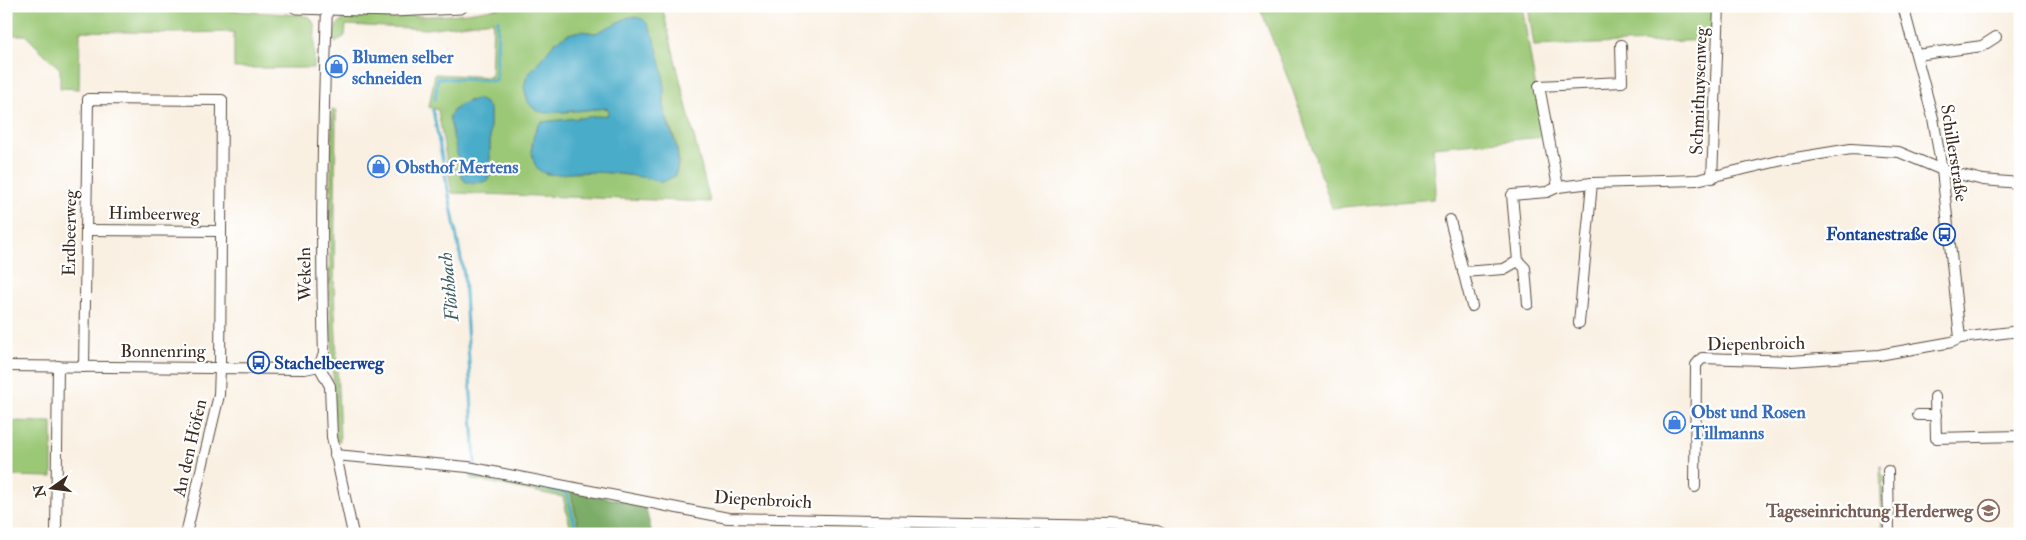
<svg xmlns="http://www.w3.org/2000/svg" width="2026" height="540" viewBox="0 0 2026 540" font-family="'IM FELL Double Pica',serif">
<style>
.green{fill:#9bc876;stroke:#6b794a;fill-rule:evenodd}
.forest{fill:#7cac67;stroke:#5c6b42}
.water{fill:#4aacc9;stroke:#426b74}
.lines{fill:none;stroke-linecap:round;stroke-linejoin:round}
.stream{stroke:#4aacc9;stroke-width:3}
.minor-casing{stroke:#58483b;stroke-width:12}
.secondary-casing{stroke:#58483b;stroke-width:17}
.minor{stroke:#fff;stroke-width:10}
.secondary{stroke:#fff;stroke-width:15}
.labels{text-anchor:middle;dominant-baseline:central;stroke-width:4.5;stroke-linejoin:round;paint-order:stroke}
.shop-label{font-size:18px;font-weight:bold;fill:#366cbe;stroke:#fff;text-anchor:start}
.street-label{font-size:18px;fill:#3b2a1e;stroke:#fff}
.transit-label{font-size:18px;font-weight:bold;fill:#164399;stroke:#fff;text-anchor:end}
.education-label{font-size:18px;font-weight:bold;fill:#785e54;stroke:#fff;text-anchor:end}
.water-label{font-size:19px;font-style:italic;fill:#415e62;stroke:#fff}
</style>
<rect width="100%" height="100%" fill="#fff"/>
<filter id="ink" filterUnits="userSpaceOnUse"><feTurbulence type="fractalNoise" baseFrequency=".02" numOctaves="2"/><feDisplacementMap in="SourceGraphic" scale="10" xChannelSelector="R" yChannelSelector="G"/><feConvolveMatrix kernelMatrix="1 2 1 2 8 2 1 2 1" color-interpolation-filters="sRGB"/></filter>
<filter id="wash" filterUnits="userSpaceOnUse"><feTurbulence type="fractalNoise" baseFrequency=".0096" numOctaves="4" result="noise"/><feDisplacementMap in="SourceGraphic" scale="20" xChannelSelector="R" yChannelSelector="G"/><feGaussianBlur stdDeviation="1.12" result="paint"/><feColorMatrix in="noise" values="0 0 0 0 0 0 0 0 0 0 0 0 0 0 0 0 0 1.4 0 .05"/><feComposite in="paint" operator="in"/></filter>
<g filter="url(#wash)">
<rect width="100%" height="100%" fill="#f9f0e2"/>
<!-- green -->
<g class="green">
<polygon points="6,6 160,6 301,15 310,17 315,26 314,68 234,68 234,32 175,33 80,31 79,89 60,88 60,69 25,35 6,35"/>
<path d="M508,6H662L710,202L452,193L438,110L429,107L435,74L491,77L493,21L426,29L346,25L345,36L335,43L333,39C334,31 336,24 343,20C359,11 411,17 432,16C458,15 483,11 508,6ZM629,17L664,81V111L676,142L679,163L675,176L661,182L643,177L601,172L546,174C542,169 536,163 534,157C529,147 534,130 541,122L608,115L609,111L607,108C594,109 545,116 536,110C527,105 526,95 524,86L555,42L580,31L596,33ZM469,100L490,110V172L488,180L473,184L464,181L452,111Z"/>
<polygon points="1259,6 1522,6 1544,137 1433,147 1436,190 1433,199 1332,208 1293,91"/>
<polygon points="1528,6 1716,6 1714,40 1534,46"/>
<polygon points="332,109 336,110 334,287 340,441 336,441 329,287"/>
<polygon points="6,421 52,422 52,477 6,476"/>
<polygon points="1880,466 1881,466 1882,476 1884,476 1885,483 1882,484 1883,493 1882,503 1885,503 1885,515 1883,515 1883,534 1882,534"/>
<polygon points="471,472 571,491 580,534 572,534 563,497 471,479"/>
</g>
<!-- forest -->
<polygon class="forest" points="571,491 645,505 652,534 580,534"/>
<!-- water -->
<g class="water">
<path d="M629,17C635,17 642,17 646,22C654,32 663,69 664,82C665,92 662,103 665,113C671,137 683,149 675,176C670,178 665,182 660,182C654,181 648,178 641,177C621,173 600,172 579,172C568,172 555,177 544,173C527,167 530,133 541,122L608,115L609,111L607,108L547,113L536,111L528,102L524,86L527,76L555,42L568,34L580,31L596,33Z"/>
<path d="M475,99C482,100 487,103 490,110V172L488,180L483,182L468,183L462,178L449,116L459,105Z"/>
</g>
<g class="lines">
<!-- stream -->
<g class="stream">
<polyline points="435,99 438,78 496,81 498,20"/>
<polyline points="433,110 464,275 475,464"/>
<polyline points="475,473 475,476 567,493 577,534"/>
</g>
</g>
</g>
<g filter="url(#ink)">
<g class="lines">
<defs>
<g id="minor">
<polyline points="1903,6 1933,118 1942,170 1960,338"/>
<polyline points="1917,55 1982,46 1996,37"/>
<polyline points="1712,178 1719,6"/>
<polyline points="1558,187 1539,86 1622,82 1621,45"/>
<polyline points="1450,220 1472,306"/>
<polyline points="86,230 221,231"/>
<polyline points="1518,261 1525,268 1528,304"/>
<polyline points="1463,272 1504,269 1518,261 1512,195 1547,192 1558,187 1592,183"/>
<polyline points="1579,323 1592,183 1697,180 1783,160 1851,149 1899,152 1942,170 1983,180 2020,183"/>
<polyline points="6,366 305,369 319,366"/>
<path d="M319,366L324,354C320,238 323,123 327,7"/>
<polyline points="319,366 330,386 332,437 353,534"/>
<polyline points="84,367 88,99 222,100 220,368 219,395 186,534"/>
<polyline points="1935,397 1936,438 2020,436"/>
<polyline points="1918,415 1936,415"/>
<polyline points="335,455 468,467 728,518 1109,526 1157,531 1163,534"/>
<polyline points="1888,471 1889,534"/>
<polyline points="1695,487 1696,365 1702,358 1791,361 1879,355 1952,342 1960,338 2020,331"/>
<polyline points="56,534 58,366"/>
</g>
<polyline id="secondary" points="297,6 393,9 460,6"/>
</defs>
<!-- minor casing -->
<use href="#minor" class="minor-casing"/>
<!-- secondary casing -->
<use href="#secondary" class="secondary-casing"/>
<!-- minor -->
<use href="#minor" class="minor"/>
<!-- secondary -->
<use href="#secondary" class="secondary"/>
</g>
</g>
<!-- icons -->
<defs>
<symbol id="shop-ring" viewBox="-11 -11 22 22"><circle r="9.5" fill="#fff" stroke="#3f7fe0" stroke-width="1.5"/><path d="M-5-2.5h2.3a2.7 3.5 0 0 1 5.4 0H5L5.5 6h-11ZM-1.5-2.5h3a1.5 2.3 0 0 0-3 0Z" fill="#3f7fe0"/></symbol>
<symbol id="bus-ring" viewBox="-11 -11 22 22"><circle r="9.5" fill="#fff" stroke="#1a4fb4" stroke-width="1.5"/><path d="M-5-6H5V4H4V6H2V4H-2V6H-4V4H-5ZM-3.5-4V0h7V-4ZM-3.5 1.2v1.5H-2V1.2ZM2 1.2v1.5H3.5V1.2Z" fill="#1a4fb4"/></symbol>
<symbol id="school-ring" viewBox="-11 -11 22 22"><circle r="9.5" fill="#fff" stroke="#8d6e63" stroke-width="1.5"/><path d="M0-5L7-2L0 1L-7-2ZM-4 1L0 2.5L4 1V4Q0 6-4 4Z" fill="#8d6e63"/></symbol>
</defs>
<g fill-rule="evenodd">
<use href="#shop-ring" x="324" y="54" width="25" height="25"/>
<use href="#shop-ring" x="366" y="154" width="25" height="25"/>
<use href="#bus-ring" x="1932" y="222" width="25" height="25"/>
<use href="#bus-ring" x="246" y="350" width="25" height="25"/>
<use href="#shop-ring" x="1662" y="410" width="25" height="25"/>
<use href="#school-ring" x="1976" y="498" width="25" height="25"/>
</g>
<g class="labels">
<!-- shop labels -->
<g class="shop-label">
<text x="352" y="57">Blumen selber<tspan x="352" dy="21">schneiden</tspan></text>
<text x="395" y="167">Obsthof Mertens</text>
<text x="1691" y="412">Obst und Rosen<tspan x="1691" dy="21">Tillmanns</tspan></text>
</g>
<!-- street labels -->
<g class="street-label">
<text transform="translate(1699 91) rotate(-88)">Schmithuysenweg</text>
<text transform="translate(1954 153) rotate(81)">Schillerstraße</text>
<text transform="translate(154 214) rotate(1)">Himbeerweg</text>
<text transform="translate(70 233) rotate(-89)">Erdbeerweg</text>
<text transform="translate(305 274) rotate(-91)">Wekeln</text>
<text transform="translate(1756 344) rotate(-1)">Diepenbroich</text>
<text x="163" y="351">Bonnenring</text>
<text transform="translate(190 448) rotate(-77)">An den Höfen</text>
<text transform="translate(763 500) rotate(3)">Diepenbroich</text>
</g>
<!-- transit labels -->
<g class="transit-label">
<text x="1928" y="234">Fontanestraße</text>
<text x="274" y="363" text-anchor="start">Stachelbeerweg</text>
</g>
<!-- education labels -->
<g class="education-label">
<text x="1973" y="511">Tageseinrichtung Herderweg</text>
</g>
<!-- water labels -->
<g class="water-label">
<text transform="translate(449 287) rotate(-96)">Flöthbach</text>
</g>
</g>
<!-- margin -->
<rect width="2026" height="540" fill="none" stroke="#fff" stroke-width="25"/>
<!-- north arrow -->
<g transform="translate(52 488) rotate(256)" stroke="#ffffff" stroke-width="4" paint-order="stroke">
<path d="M0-4L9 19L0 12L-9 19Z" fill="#3b2a1e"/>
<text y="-8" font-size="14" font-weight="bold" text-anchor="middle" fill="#3b2a1e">N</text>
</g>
</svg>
